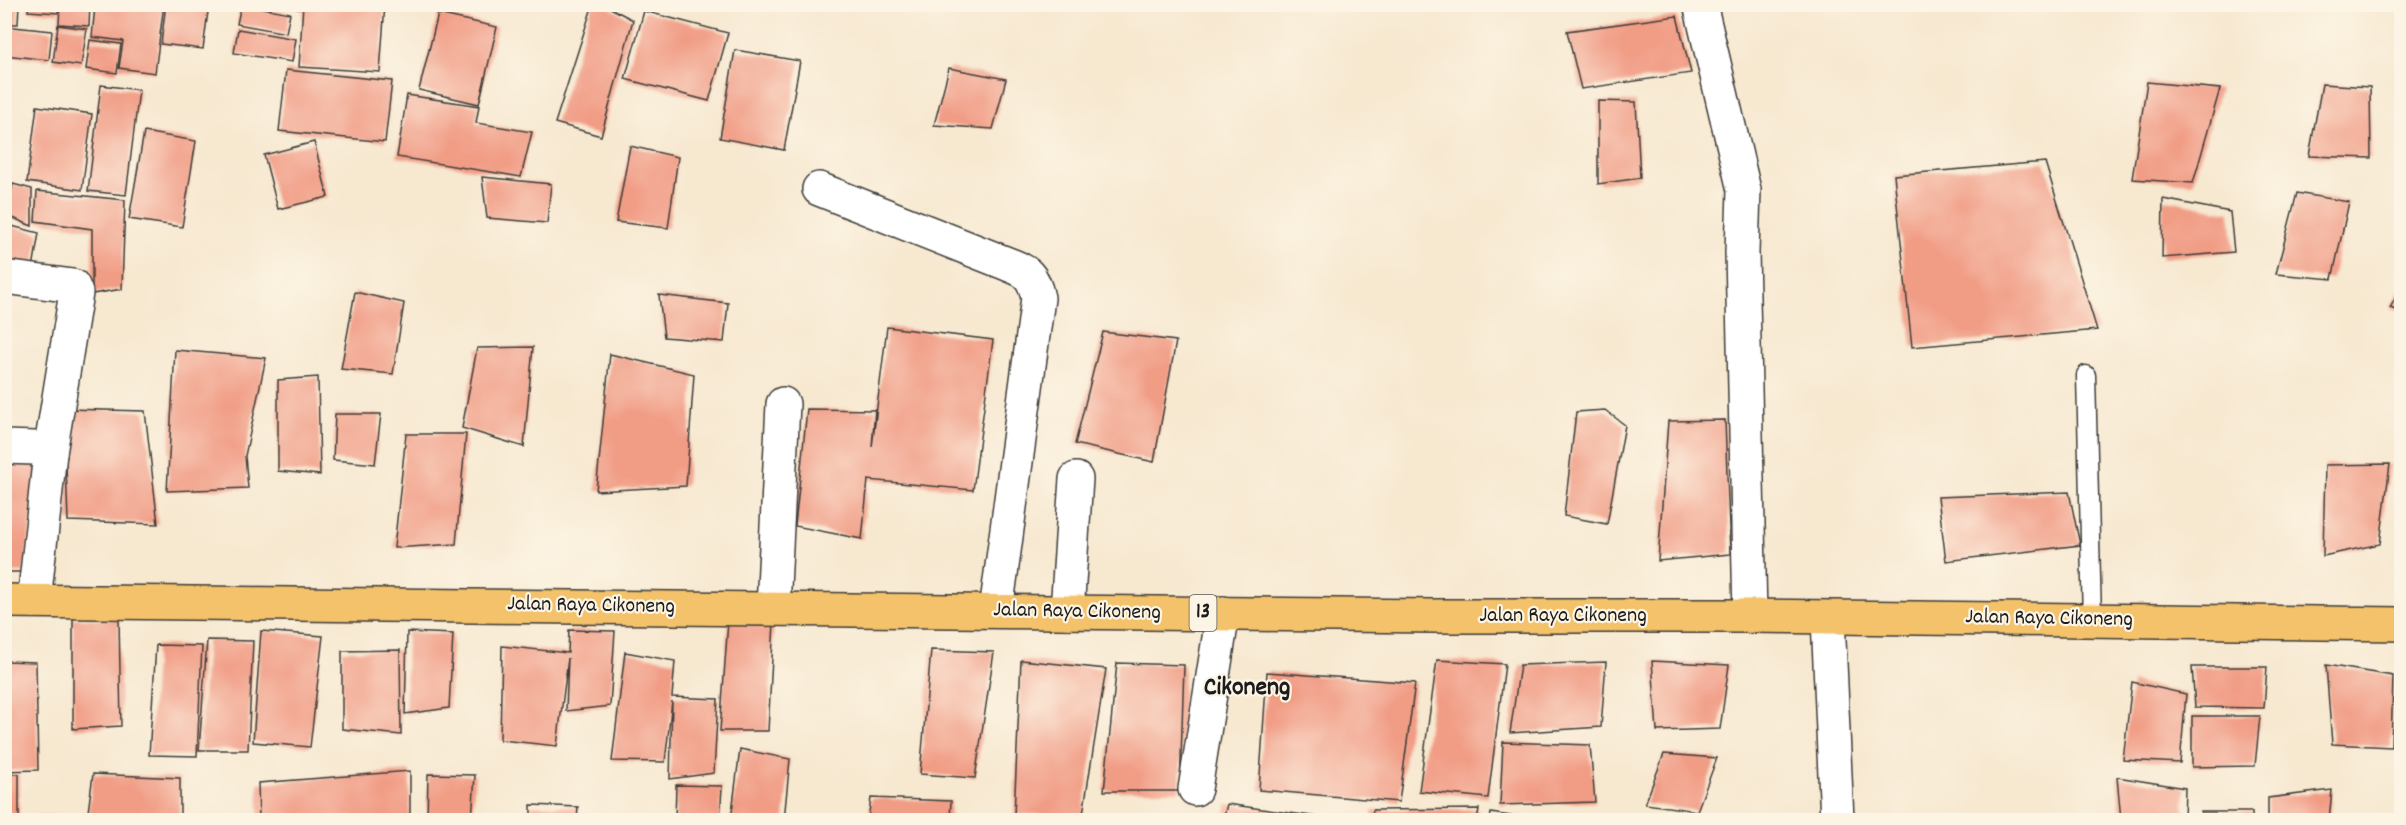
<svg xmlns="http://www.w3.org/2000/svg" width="2406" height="825" viewBox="0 0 2406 825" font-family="Dekko,sans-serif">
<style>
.building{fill:#f19c85}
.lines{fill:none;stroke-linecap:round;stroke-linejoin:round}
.service-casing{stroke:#3d3b37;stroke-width:21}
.minor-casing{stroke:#3d3b37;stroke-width:36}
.trunk-casing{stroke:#3d3b37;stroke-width:36}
.service{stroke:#fff;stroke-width:18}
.minor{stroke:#fff;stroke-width:33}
.trunk{stroke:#f3c26a;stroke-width:33}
.labels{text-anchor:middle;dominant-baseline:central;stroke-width:4.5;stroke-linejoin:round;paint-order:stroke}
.shield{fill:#fcf5e5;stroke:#5f5d58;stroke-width:1.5}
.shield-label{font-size:21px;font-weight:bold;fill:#1c1c1c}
.street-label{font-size:22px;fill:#1c1c1c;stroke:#fcf5e5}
.quarter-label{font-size:26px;font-weight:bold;fill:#1c1c1c;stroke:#fcf5e5}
</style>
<rect width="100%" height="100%" fill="#fcf5e5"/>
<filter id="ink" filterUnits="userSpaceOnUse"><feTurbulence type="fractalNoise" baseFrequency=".0167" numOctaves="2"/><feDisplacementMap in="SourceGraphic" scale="12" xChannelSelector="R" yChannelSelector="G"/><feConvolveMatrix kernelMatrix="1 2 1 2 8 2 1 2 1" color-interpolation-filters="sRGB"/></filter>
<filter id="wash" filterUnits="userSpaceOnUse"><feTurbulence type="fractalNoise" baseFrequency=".008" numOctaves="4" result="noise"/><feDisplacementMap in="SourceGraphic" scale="24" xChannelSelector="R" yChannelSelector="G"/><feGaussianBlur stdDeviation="1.35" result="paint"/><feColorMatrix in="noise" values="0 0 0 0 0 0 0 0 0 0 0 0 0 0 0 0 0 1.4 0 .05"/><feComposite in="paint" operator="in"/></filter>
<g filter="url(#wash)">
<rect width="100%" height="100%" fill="#f7e8d0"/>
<g id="blocks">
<!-- building -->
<g class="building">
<polygon points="4,4 19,4 18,24 4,24"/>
<polygon points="29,4 59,4 58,13 28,11"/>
<polygon points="60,4 90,4 89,26 59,24"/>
<polygon points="112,4 164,4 155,73 119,68 123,41 92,37 95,6 112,9"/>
<polygon points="166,4 209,4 203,49 161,44"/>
<polygon points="241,4 290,13 286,33 237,24"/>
<polygon points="277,4 299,4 299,9"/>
<polygon points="303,4 385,4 380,72 299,67"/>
<polygon points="593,4 603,4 633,20 601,136 555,123"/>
<polygon points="644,11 728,33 709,101 625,79"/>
<polygon points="438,14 497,27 479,104 419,90"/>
<polygon points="1677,16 1691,73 1581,89 1567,31"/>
<polygon points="58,25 87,29 81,66 53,62"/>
<polygon points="4,26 52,31 49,60 4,55"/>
<polygon points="238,29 296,39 292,62 234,53"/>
<polygon points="90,40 121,44 117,73 86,69"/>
<polygon points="735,50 800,61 784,150 720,138"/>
<polygon points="949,68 1006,79 993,129 934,125"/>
<polygon points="286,70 392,81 385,142 279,131"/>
<polygon points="2147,82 2220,89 2193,183 2132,179"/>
<polygon points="2322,84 2370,87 2371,158 2309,156"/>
<polygon points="101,85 139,90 126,195 88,191"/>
<polygon points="407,95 479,106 476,123 532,132 521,177 397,157"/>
<polygon points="1598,101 1636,102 1640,178 1598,184"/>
<polygon points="37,106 92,114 82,190 27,182"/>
<polygon points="144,132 196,141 182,227 129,219"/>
<polygon points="314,142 328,197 278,209 264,155"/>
<polygon points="630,146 678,157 668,228 616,222"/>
<polygon points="2045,162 2097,330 1912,347 1894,175"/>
<polygon points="482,177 551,184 547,223 487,218"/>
<polygon points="13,184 32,189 32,226 6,215"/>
<polygon points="37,191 125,200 122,289 92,294 92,229 35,221"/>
<polygon points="2297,193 2349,202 2332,279 2276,274"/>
<polygon points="2163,199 2230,212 2234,252 2162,258"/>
<polygon points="4,224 39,233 33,268 4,262"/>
<polygon points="2402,286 2402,312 2390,308"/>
<polygon points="355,292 404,303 393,374 341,369"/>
<polygon points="659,295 728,303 724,342 664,337"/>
<polygon points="887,327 993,340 973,490 868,480 862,539 795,526 807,409 875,410 872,447"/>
<polygon points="1103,332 1176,341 1154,462 1075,444"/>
<polygon points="533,347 524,447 462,428 477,348"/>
<polygon points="175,350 266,358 245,456 248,488 167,491"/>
<polygon points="610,354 694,374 686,486 596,491"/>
<polygon points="318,377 320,475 278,471 278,380"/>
<polygon points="64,409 145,411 158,524 68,521"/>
<polygon points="1605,410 1625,425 1607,524 1564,516 1576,412"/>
<polygon points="335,414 381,414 375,464 333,460"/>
<polygon points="1725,420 1730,554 1658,561 1668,421"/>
<polygon points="406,434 466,434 456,544 394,548"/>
<polygon points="41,459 24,572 4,572 4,463"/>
<polygon points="2390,464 2380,544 2323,556 2325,465"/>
<polygon points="2069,492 2080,545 1946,561 1938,497"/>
<polygon points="73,618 119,619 121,726 73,729"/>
<polygon points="728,621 774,622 768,731 720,731"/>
<polygon points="569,630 615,631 610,706 566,711 568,658 557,746 500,740 502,646 568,653"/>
<polygon points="261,631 323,636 310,747 253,742"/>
<polygon points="407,632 453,634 449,708 405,714"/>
<polygon points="207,640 253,641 248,750 199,750"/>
<polygon points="156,645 202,646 197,756 149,755"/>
<polygon points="400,650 401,735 342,729 342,651"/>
<polygon points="931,650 994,652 975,778 920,774"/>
<polygon points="625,652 675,661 672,697 718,699 714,773 670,779 672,701 665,762 612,761"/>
<polygon points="1021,660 1106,669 1083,814 1014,815"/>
<polygon points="1437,660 1505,664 1488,798 1419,791"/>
<polygon points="4,661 36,662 38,770 4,771"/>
<polygon points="1652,661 1729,665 1720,729 1657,731"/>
<polygon points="1606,662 1601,727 1510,733 1520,665"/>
<polygon points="1117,663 1184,665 1180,791 1104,791"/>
<polygon points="2326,665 2393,676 2391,747 2332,744"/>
<polygon points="2192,667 2267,667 2264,708 2195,707"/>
<polygon points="1267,672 1415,683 1399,802 1259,790"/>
<polygon points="2132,682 2186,694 2180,763 2123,760"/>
<polygon points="2192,716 2260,716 2255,766 2192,767"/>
<polygon points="1503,742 1590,745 1595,802 1500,805"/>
<polygon points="740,749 790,759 784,820 731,820"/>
<polygon points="1664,754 1717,758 1697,811 1645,804"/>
<polygon points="410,771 410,820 259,820 258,783"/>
<rect x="4" y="774" width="15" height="46"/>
<polygon points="93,774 180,778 180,820 87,820"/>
<polygon points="428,774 475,775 472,820 427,820"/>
<polygon points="2117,777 2185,788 2184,820 2121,820"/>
<polygon points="676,785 722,786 720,820 675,820"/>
<polygon points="2332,790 2329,820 2268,820 2268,798"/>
<polygon points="871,798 951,801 950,820 868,820"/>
<polygon points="1227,804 1332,819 1332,820 1223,820"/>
<polygon points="531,805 578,807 577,820 531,820"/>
<polygon points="1479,809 1477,820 1371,820 1373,810"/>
<polygon points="2201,812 2252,812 2252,820 2200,820"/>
<polygon points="1491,813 1530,819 1529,820 1490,820"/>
<polygon points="38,815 84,817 84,820 38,820"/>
<polygon points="1592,816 1606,820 1591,820"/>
</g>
</g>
</g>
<g filter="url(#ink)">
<use href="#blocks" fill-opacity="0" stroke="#3d3b37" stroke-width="1.5"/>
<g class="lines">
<defs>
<polyline id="service" points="2086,375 2092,620"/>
<g id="minor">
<polyline points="1700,4 1744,190 1742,252 1750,616"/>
<path d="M819,189L1000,261C1024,271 1032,270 1038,298L996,611"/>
<polyline points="4,277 73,286 76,293 50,453"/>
<polyline points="4,447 35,448 50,453 34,601"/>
<polyline points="773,608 783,404"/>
<polyline points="1067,612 1076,479"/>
<polyline points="1828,618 1837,820"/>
<polyline points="1195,789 1223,613"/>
</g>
<polyline id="trunk" points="4,601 1434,616 1750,616 2402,624"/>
</defs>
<!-- service casing -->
<use href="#service" class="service-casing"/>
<!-- minor casing -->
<use href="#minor" class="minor-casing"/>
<!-- trunk casing -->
<use href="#trunk" class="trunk-casing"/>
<!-- service -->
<use href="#service" class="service"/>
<!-- minor -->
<use href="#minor" class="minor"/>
<!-- trunk -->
<use href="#trunk" class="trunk"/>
</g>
</g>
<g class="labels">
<!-- shield labels -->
<rect class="shield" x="1189.5" y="595" width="27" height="36" rx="4.5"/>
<g class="shield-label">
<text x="1203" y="613">13</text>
</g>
<!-- street labels -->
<g class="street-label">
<text transform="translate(591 606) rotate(1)">Jalan Raya Cikoneng</text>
<text transform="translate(1077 612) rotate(1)">Jalan Raya Cikoneng</text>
<text x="1563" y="616">Jalan Raya Cikoneng</text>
<text transform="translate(2049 619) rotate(1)">Jalan Raya Cikoneng</text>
</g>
<!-- quarter labels -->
<g class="quarter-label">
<text x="1247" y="688">Cikoneng</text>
</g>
</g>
<!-- margin -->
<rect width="2406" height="825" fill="none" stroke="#fcf5e5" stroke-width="24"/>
</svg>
